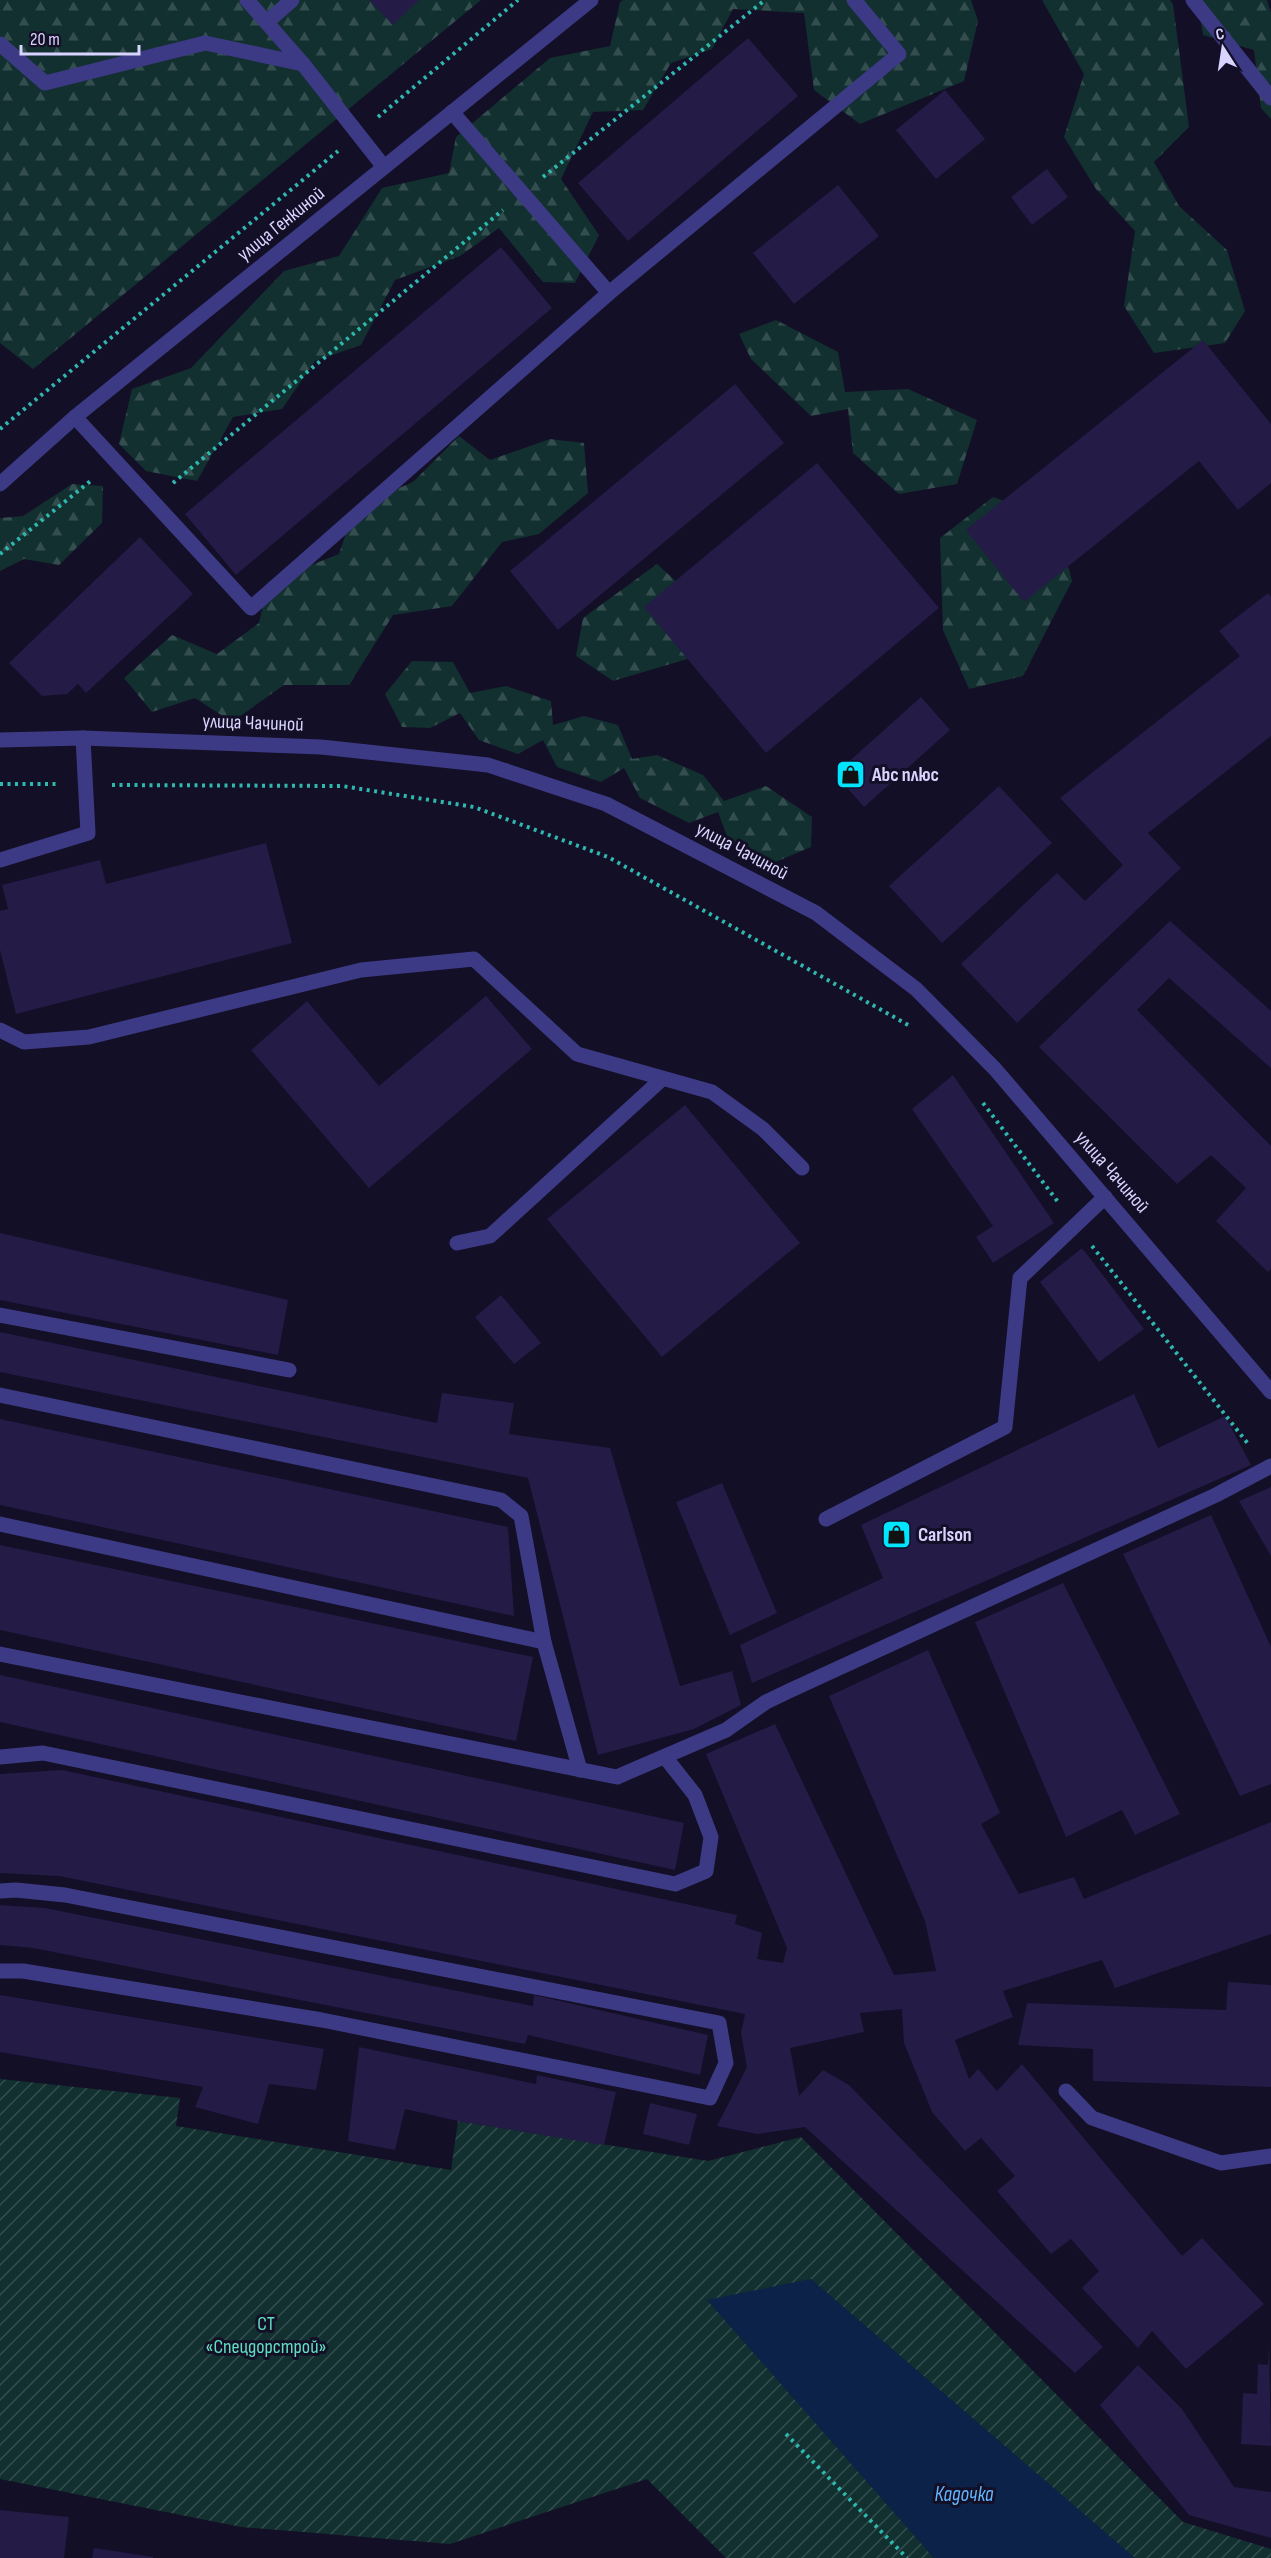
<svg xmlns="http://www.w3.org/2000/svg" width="1271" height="2558" viewBox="0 0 1271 2558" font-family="'Sofia Sans Condensed',sans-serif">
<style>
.forest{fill:url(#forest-firs)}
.garden{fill:url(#garden-furrows)}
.water{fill:#0c2248}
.building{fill:#241b47}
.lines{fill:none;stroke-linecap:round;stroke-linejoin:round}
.path{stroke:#2fb8b0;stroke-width:4;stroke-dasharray:3 4.5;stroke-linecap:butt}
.service{stroke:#3d3a85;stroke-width:15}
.minor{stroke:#3d3a85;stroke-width:15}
.tertiary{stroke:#3d3a85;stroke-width:15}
.labels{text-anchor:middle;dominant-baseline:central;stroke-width:6;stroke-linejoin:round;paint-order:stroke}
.street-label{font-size:20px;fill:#d9d4ff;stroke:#130f26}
.poi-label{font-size:20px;font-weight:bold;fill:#d9d4ff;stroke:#130f26;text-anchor:start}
.park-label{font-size:20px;fill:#5fe0c0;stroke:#130f26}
.water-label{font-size:21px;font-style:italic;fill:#62b6ff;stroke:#130f26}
</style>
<defs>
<pattern id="forest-firs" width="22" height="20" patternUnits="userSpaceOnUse" patternTransform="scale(1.5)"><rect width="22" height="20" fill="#12302f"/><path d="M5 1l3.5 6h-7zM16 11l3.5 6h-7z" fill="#344d4e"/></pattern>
<pattern id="garden-furrows" width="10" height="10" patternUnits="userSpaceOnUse" patternTransform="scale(1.5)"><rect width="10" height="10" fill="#12302f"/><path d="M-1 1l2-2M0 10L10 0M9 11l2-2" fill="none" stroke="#344d4e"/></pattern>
</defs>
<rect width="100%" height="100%" fill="#130f26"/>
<!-- forest -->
<g class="forest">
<polygon points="0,0 481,0 33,369 0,343"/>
<polygon points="623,0 971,0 978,21 964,81 860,124 814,90 804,13 733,9 712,49 671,63 643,110 593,112 561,179 599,235 575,283 543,282 499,228 460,256 395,280 361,345 315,361 282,409 233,417 197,481 146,471 119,444 132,389 191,368 284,271 339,256 382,188 449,173 456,137 550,58 610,46 620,2"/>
<polygon points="1042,0 1170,0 1173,4 1189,127 1154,162 1179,206 1227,250 1245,311 1225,343 1154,353 1124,306 1135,231 1096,189 1064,137 1084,74"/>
<polygon points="1197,0 1267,0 1271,13 1271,119 1261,108 1254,50 1203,35"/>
<polygon points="776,320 838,352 845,392 908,389 977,420 957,484 899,494 853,453 848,409 811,416 751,359 739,334"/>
<polygon points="459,436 490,460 550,439 584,443 588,493 539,534 502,542 452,606 393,615 349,685 284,685 232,722 195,698 152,712 124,678 172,635 217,654 259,623 268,582 339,554 355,507 413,482"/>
<polygon points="72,484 103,486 102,523 59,565 24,559 0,571 0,518 23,516"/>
<polygon points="993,497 1056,519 1072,581 1023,676 969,689 943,630 940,538"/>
<polygon points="657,564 702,605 701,655 613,681 576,656 583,618"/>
<polygon points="412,661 453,662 470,693 506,686 551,701 553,725 584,716 618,725 632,759 657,755 703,775 724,801 766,786 812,817 811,847 766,866 730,844 718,812 689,823 640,798 624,768 601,782 557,767 543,740 518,754 479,740 460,713 430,728 402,727 385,694"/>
</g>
<!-- garden -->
<polygon class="garden" points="0,2079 180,2098 176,2126 451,2170 458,2121 708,2161 801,2137 1183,2522 1271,2549 1271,2558 726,2558 647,2479 450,2544 241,2527 0,2479"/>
<!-- water -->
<polygon class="water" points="811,2279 1135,2558 934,2558 707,2300"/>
<!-- building -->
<g class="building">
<polygon points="369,0 419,0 393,25"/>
<polygon points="748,38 798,96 628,241 578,183"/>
<polygon points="945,90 985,139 936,179 896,130"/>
<polygon points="1047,169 1068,197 1032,225 1011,197"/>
<polygon points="838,185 879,236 794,304 753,253"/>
<polygon points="501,247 552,308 236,575 185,514"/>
<polygon points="1203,340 1271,424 1271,483 1238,510 1199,461 1024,602 966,530"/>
<polygon points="735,384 784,443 558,630 510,571"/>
<polygon points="817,463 939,608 766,753 644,607"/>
<polygon points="140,537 193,594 86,693 78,684 67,694 42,696 9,663"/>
<polygon points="1268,593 1271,597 1271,736 1148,833 1181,868 1017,1023 961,964 1057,873 1085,901 1123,865 1060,798 1240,656 1219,631"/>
<polygon points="921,697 950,730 864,807 835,774"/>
<polygon points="999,786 1052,843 942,943 889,886"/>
<polygon points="266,843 292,943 16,1014 0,950 0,911 8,909 2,885 100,860 106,884"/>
<polygon points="1170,921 1271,1011 1271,1068 1169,978 1137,1010 1271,1146 1271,1269 1268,1272 1216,1221 1246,1188 1211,1155 1177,1184 1039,1047"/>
<polygon points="486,996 532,1049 369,1188 251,1050 307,1001 379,1086"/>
<polygon points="953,1075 1054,1223 993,1263 976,1237 993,1226 912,1109"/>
<polygon points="685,1105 800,1243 662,1357 547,1219"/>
<polygon points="0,1233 288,1300 278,1355 0,1300"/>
<polygon points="1082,1248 1144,1329 1099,1362 1040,1282"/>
<polygon points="501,1295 541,1343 514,1364 475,1317"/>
<polygon points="0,1332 437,1423 442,1393 514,1403 509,1434 610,1448 680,1686 732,1671 741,1705 694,1729 598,1755 528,1478 0,1372"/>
<polygon points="1134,1394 1158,1448 1225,1416 1251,1465 752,1683 740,1645 883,1578 861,1525"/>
<polygon points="0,1419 508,1527 514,1616 0,1505"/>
<polygon points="722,1483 777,1613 730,1635 676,1502"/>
<polygon points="1271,1487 1271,1556 1239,1501"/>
<polygon points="1211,1515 1271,1647 1271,1784 1240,1796 1123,1554"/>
<polygon points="0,1545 533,1657 516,1741 0,1630"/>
<polygon points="1063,1583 1180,1814 1135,1835 1122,1810 1066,1837 975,1622"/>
<polygon points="928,1650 1000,1813 981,1824 1019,1894 1074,1877 1084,1899 1271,1822 1271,1934 1115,1988 1102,1960 1003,1991 1013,2017 955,2040 969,2079 978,2069 997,2091 1022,2064 1182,2256 1202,2238 1264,2304 1186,2369 1152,2331 1138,2348 1082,2288 1099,2271 1071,2239 1051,2254 997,2191 1015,2176 981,2138 965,2151 932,2112 904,2043 902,2009 860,2013 864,2032 790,2048 799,2096 823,2070 849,2085 1103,2347 1075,2373 805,2127 757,2134 717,2126 747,2067 741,2033 745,2014 59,1876 0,1873 0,1774 62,1770 737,1915 735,1924 762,1933 757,1959 783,1963 787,1948 706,1754 775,1724 894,1975 936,1971 925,1921 829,1696"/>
<polygon points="0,1675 684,1823 675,1870 0,1722"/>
<polygon points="0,1905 45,1908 533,2006 534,1995 708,2035 700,2075 528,2035 525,2044 33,1948 0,1945"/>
<polygon points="1228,1982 1271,1985 1271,2087 1093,2081 1093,2049 1018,2045 1027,2003 1226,2010"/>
<polygon points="0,1995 324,2049 316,2090 269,2084 258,2124 195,2107 203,2087 0,2052"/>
<polygon points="359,2047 536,2084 537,2075 616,2092 604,2145 458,2121 405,2109 395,2150 348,2141"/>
<polygon points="650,2103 697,2114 689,2145 643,2134"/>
<polygon points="1269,2344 1271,2446 1241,2444 1243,2393 1257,2394 1258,2364 1268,2365"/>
<polygon points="1138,2365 1182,2409 1234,2487 1271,2492 1271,2538 1189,2515 1100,2405"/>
<polygon points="0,2510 69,2517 64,2558 0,2558"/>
<polygon points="94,2548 153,2557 153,2558 92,2558"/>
</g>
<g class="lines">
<!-- path -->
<g class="path">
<polyline points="378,117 518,0"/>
<polyline points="543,177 765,0"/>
<polyline points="0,429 338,151"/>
<polyline points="173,483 503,210"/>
<polyline points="0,554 93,479"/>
<polyline points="0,784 59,784"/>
<polyline points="112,785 342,786 474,807 608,857 910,1026"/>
<polyline points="983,1103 1058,1202"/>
<polyline points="1092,1246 1249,1445"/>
<polyline points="786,2434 907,2558"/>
</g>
<!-- service -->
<g class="service">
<polyline points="247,0 303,64"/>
<polyline points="1193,0 1271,98"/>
<polyline points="267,22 292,0"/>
<polyline points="0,44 45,83 205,43 303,64 384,167"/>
<polyline points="452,112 609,293"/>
<polyline points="75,417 251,608 609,293 899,54 854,0"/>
<polyline points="0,860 88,833 83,738"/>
<polyline points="0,1030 24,1042 89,1037 361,970 474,959 577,1054 712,1092 763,1129 802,1168"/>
<polyline points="457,1243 490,1236 662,1079"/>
<polyline points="0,1315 289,1370"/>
<polyline points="0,1395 501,1500 521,1516 544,1642 580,1770"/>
<polyline points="826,1519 1005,1427 1020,1278 1105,1197"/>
<polyline points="0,1524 544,1642"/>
<polyline points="0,1654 617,1777 726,1730 766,1702 791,1690 1216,1495 1271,1466"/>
<polyline points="0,1757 43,1753 675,1884 706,1871 711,1837 695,1795 665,1757"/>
<polyline points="0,1891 16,1890 65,1895 719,2023 726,2063 710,2098 322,2020 23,1971 0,1971"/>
<polyline points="1066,2091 1092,2118 1221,2163 1271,2156"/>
</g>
<!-- minor -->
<polyline class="minor" points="0,740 83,738 321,747 488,765 606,804 816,913 916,989 995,1069 1271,1392"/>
<!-- tertiary -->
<polyline class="tertiary" points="0,484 75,417 591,0"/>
</g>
<!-- icons -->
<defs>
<symbol id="shop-square" viewBox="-11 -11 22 22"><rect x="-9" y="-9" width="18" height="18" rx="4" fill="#00e5ff" stroke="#130f26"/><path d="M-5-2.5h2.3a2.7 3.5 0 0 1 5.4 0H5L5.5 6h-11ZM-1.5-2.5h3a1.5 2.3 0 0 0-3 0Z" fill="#111"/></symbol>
</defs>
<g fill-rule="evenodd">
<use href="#shop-square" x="834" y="758" width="33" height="33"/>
<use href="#shop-square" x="880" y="1518" width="33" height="33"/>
</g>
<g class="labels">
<!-- street labels -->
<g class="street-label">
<text transform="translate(281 224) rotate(-39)">улица Генкиной</text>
<text transform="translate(253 723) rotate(2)">улица Чачиной</text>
<text transform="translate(742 851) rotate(28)">улица Чачиной</text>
<text transform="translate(1112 1172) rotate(49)">улица Чачиной</text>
</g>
<!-- poi labels -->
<g class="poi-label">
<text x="872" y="775">Аbc плюс</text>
<text x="918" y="1535">Carlson</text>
</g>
<!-- park labels -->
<g class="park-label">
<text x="266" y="2324">СТ<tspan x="266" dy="23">«Спецдорстрой»</tspan></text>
</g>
<!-- water labels -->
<g class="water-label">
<text x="964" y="2494">Кадочка</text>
</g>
</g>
<!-- north arrow -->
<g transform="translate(1223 48) rotate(348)" stroke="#130f26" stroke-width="4.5" paint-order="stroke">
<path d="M0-4.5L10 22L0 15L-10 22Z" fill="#d9d4ff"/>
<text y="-9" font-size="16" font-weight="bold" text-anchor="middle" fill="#d9d4ff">С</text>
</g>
<!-- scale -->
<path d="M21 45v9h118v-9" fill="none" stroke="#d9d4ff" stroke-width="3"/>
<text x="30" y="45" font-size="18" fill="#d9d4ff" stroke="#130f26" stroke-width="4.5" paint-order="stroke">20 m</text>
</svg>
